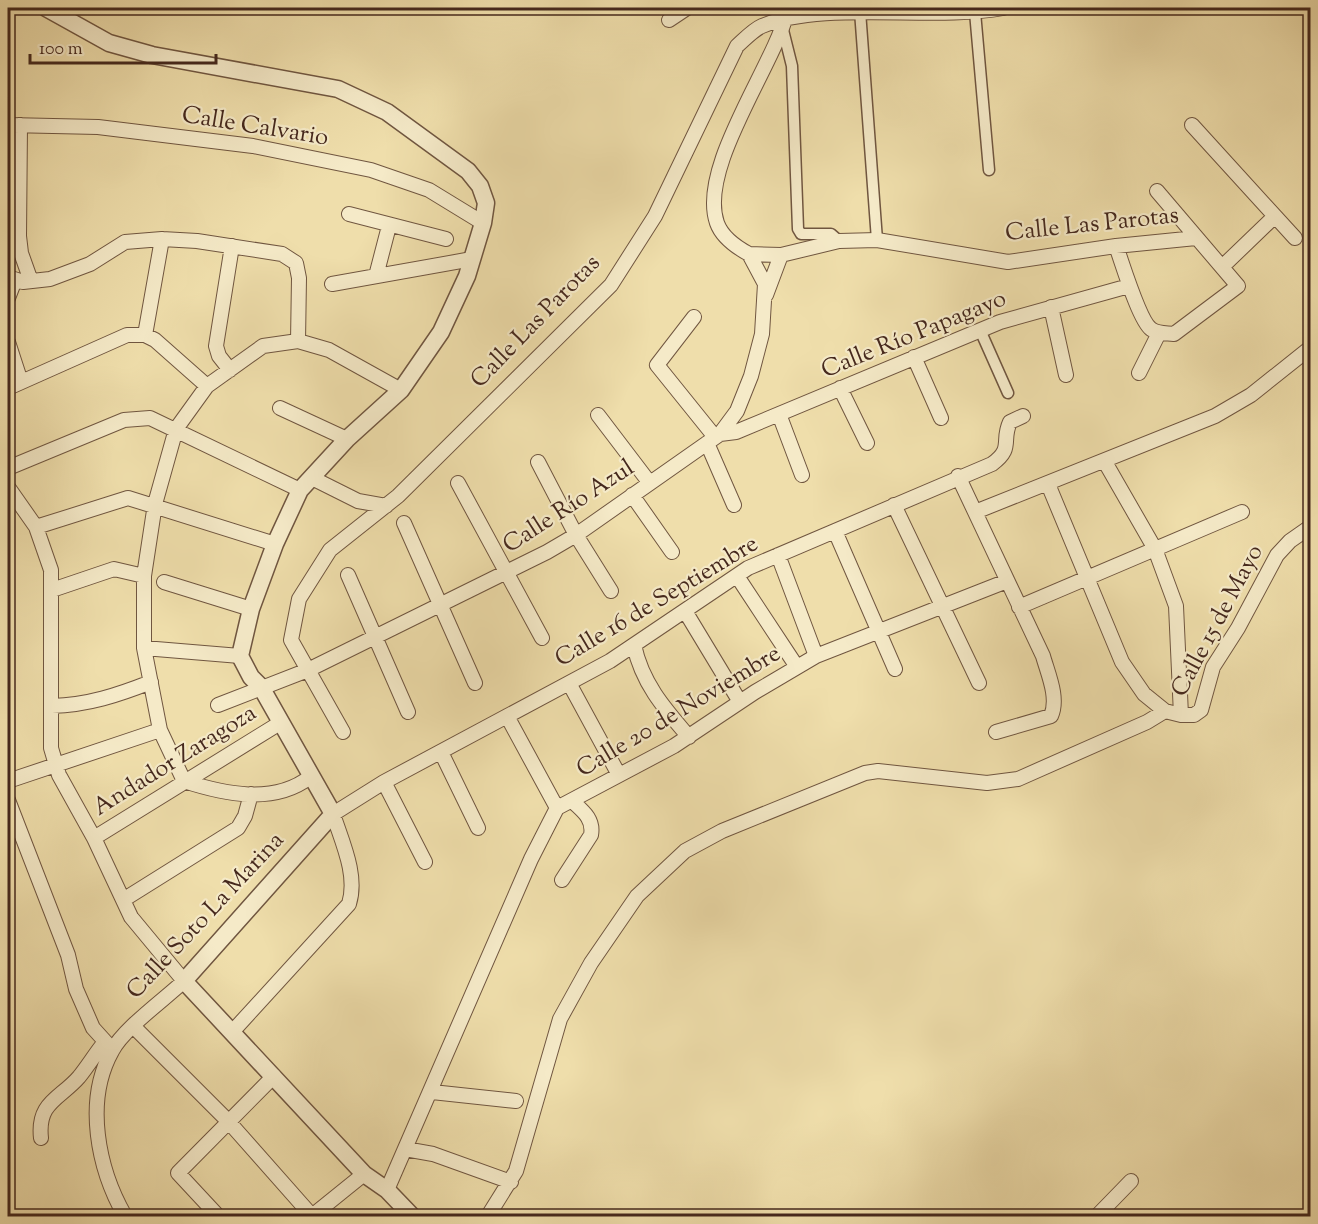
<svg xmlns="http://www.w3.org/2000/svg" width="1318" height="1224" font-family="'Sorts Mill Goudy',serif">
  <style>
    .lines { fill: none; stroke-linecap: round; stroke-linejoin: round }
    .pedestrian-casing { stroke: #705640; stroke-width: 13 }
    .minor-casing { stroke: #705640; stroke-width: 16 }
    .tertiary-casing { stroke: #705640; stroke-width: 19 }
    .pedestrian { stroke: #f5eac8; stroke-width: 10 }
    .minor { stroke: #f5eac8; stroke-width: 14 }
    .tertiary { stroke: #f5eac8; stroke-width: 16 }
    .labels { text-anchor: middle; dominant-baseline: central; stroke-width: 4.5; stroke-linejoin: round; paint-order: stroke }
    .street-label { font-size: 24px; fill: #45281d; stroke: #f5eac8 }
  </style>
  <rect width="100%" height="100%" fill="#efdeab"/>
  <filter id="stains"><feTurbulence type="fractalNoise" baseFrequency=".00333" numOctaves="4"/><feColorMatrix values="0 0 0 0 .2 0 0 0 0 .09 0 0 0 0 .02 0 0 0 .5 -.17"/></filter>
  <radialGradient id="worn" r=".72"><stop offset=".6" stop-color="#630" stop-opacity="0"/><stop offset="1" stop-color="#630" stop-opacity=".3"/></radialGradient>
  <g class="lines">
    <g class="pedestrian-casing">
      <path id="pedestrian" d="M860 11 877 240
        M975 12 989 170
        M782 26 792 66 798 229 801 234H831L839 241
        M980 330 1008 393"/>
    </g>
    <g class="minor-casing">
      <path id="minor" d="M669 20 687 8
        M8 125 98 127 253 146 371 170 429 190 483 223
        M20 125 19 236 21 253 31 281
        M1192 125 1295 238
        M349 214 446 239
        M1116 246C1122 262 1139 320 1151 329 1157 334 1166 333 1174 334L1238 286 1157 191
        M749 254 781 255 839 241 877 240 1008 262 1116 246 1196 238
        M749 254C736 247 722 237 717 223 698 168 772 69 787 13
        M1222 267 1275 216
        M376 276 389 226
        M8 277 23 282 50 279 90 264 125 242 162 239 197 241 282 254 296 263 299 278 298 341
        M332 284 472 259
        M766 295 781 255
        M8 298 15 280
        M1051 307 1066 375
        M694 317 657 365 715 437
        M145 335 162 239
        M8 342 21 382
        M914 357 941 418
        M230 370 219 356 216 346 232 246
        M1139 373 1159 333
        M8 388 127 335H145L155 340 207 386
        M840 388 867 443
        M280 408 347 439
        M779 414 802 475
        M598 415 649 482
        M720 434 736 432 1000 322 1129 286
        M707 443 734 505
        M538 462 576 535 611 591
        M1105 462 1155 549 1176 606 1181 715
        M8 468 124 420 150 418 300 490
        M958 476 1043 656C1048 674 1059 698 1051 716L996 732
        M312 478 358 501 386 506
        M458 483 542 638
        M1048 484 1122 662 1144 694 1165 711 1181 715H1194L1201 710 1213 667 1238 628 1277 555 1290 541 1310 527
        M8 487 36 527 51 570V748L59 775 94 838 131 917 184 981C165 999 123 1029 112 1051 84 1101 98 1169 125 1216
        M632 495 672 552
        M894 505 979 683
        M975 512 1215 416 1251 395 1310 348
        M404 523 475 683
        M36 527 128 498 275 544
        M835 531 895 669
        M778 555 816 656
        M348 575 408 712
        M737 576 797 667
        M164 582 251 609
        M52 590 114 569 144 576
        M1019 607 1242 512
        M685 611 740 702
        M634 645C642 683 664 708 689 737
        M144 648 240 656
        M569 683 619 775
        M218 705 308 670 547 552 576 535 720 434 737 411 751 376 762 334 765 284 749 254
        M52 706C88 705 118 695 151 682
        M507 716 557 808
        M343 732 291 640 299 599 330 550 398 496 611 285 655 216 737 46C745 39 753 30 762 26 824 0 932 21 1003 8
        M441 752 478 828
        M310 777C274 805 224 794 184 781L160 730 144 648V576L155 504 176 429 207 386 263 346 298 341 329 350 401 390
        M8 781 160 730
        M384 782 425 862
        M8 800 68 955 76 989 93 1028 112 1049
        M94 838 280 723
        M562 880 591 835C594 819 583 811 572 801
        M123 900 238 828 245 816 251 794
        M134 1027 228 1121 312 1216
        M233 1031 349 904C358 875 342 842 333 814L384 782 610 661 748 568 992 464C1014 448 1001 441 1010 422L1023 416
        M432 1092 516 1101
        M41 1138C37 1102 60 1099 79 1077 88 1066 95 1054 104 1043
        M405 1149 433 1154 511 1182
        M387 1190 531 859 557 808 674 746 755 692 816 656 1007 581
        M218 1216 178 1173 274 1076
        M312 1216 364 1174
        M488 1216 516 1171 560 1019 591 963 637 896 685 851 722 831 865 773 878 771 987 783 1018 779 1147 722 1165 711
        M1097 1216 1131 1181"/>
    </g>
    <g class="tertiary-casing">
      <path id="tertiary" d="M46 8 109 43 152 55 338 89 387 112 468 171 480 186 486 203 483 223 467 276 441 332 401 390 347 439 300 490 275 544 251 609 240 656 251 677 261 687 333 814 184 981 364 1174 387 1190 412 1216"/>
    </g>
    <use href="#pedestrian" class="pedestrian"/>
    <use href="#minor" class="minor"/>
    <use href="#tertiary" class="tertiary"/>
  </g>
  <g class="labels">
    <g class="street-label">
      <text transform="translate(255 127) rotate(9)">Calle Calvario</text>
      <text transform="translate(1092 225) rotate(-6)">Calle Las Parotas</text>
      <text transform="translate(536 322) rotate(-46)">Calle Las Parotas</text>
      <text transform="translate(914 335) rotate(-22)">Calle Río Papagayo</text>
      <text transform="translate(569 507) rotate(-33)">Calle Río Azul</text>
      <text transform="translate(657 602) rotate(-31)">Calle 16 de Septiembre</text>
      <text transform="translate(1218 621) rotate(-62)">Calle 15 de Mayo</text>
      <text transform="translate(679 712) rotate(-31)">Calle 20 de Noviembre</text>
      <text transform="translate(175 761) rotate(-32)">Andador Zaragoza</text>
      <text transform="translate(206 916) rotate(-47)">Calle Soto La Marina</text>
    </g>
  </g>
  <rect width="1318" height="1224" fill="none" stroke="#efdeab" stroke-width="30"/>
  <rect x="9" y="9" width="1300" height="1206" fill="none" stroke="#45281d" stroke-width="3"/>
  <rect x="15" y="15" width="1288" height="1194" fill="none" stroke="#45281d" stroke-width="1.5"/>
  <path d="M30 54v9h186v-9" fill="none" stroke="#45281d" stroke-width="3"/>
  <text x="39" y="54" font-size="18" fill="#45281d" stroke="#f5eac8" stroke-width="4.5" paint-order="stroke">100 m</text>
  <rect width="100%" height="100%" filter="url(#stains)"/>
  <rect width="100%" height="100%" fill="url(#worn)"/>
</svg>
